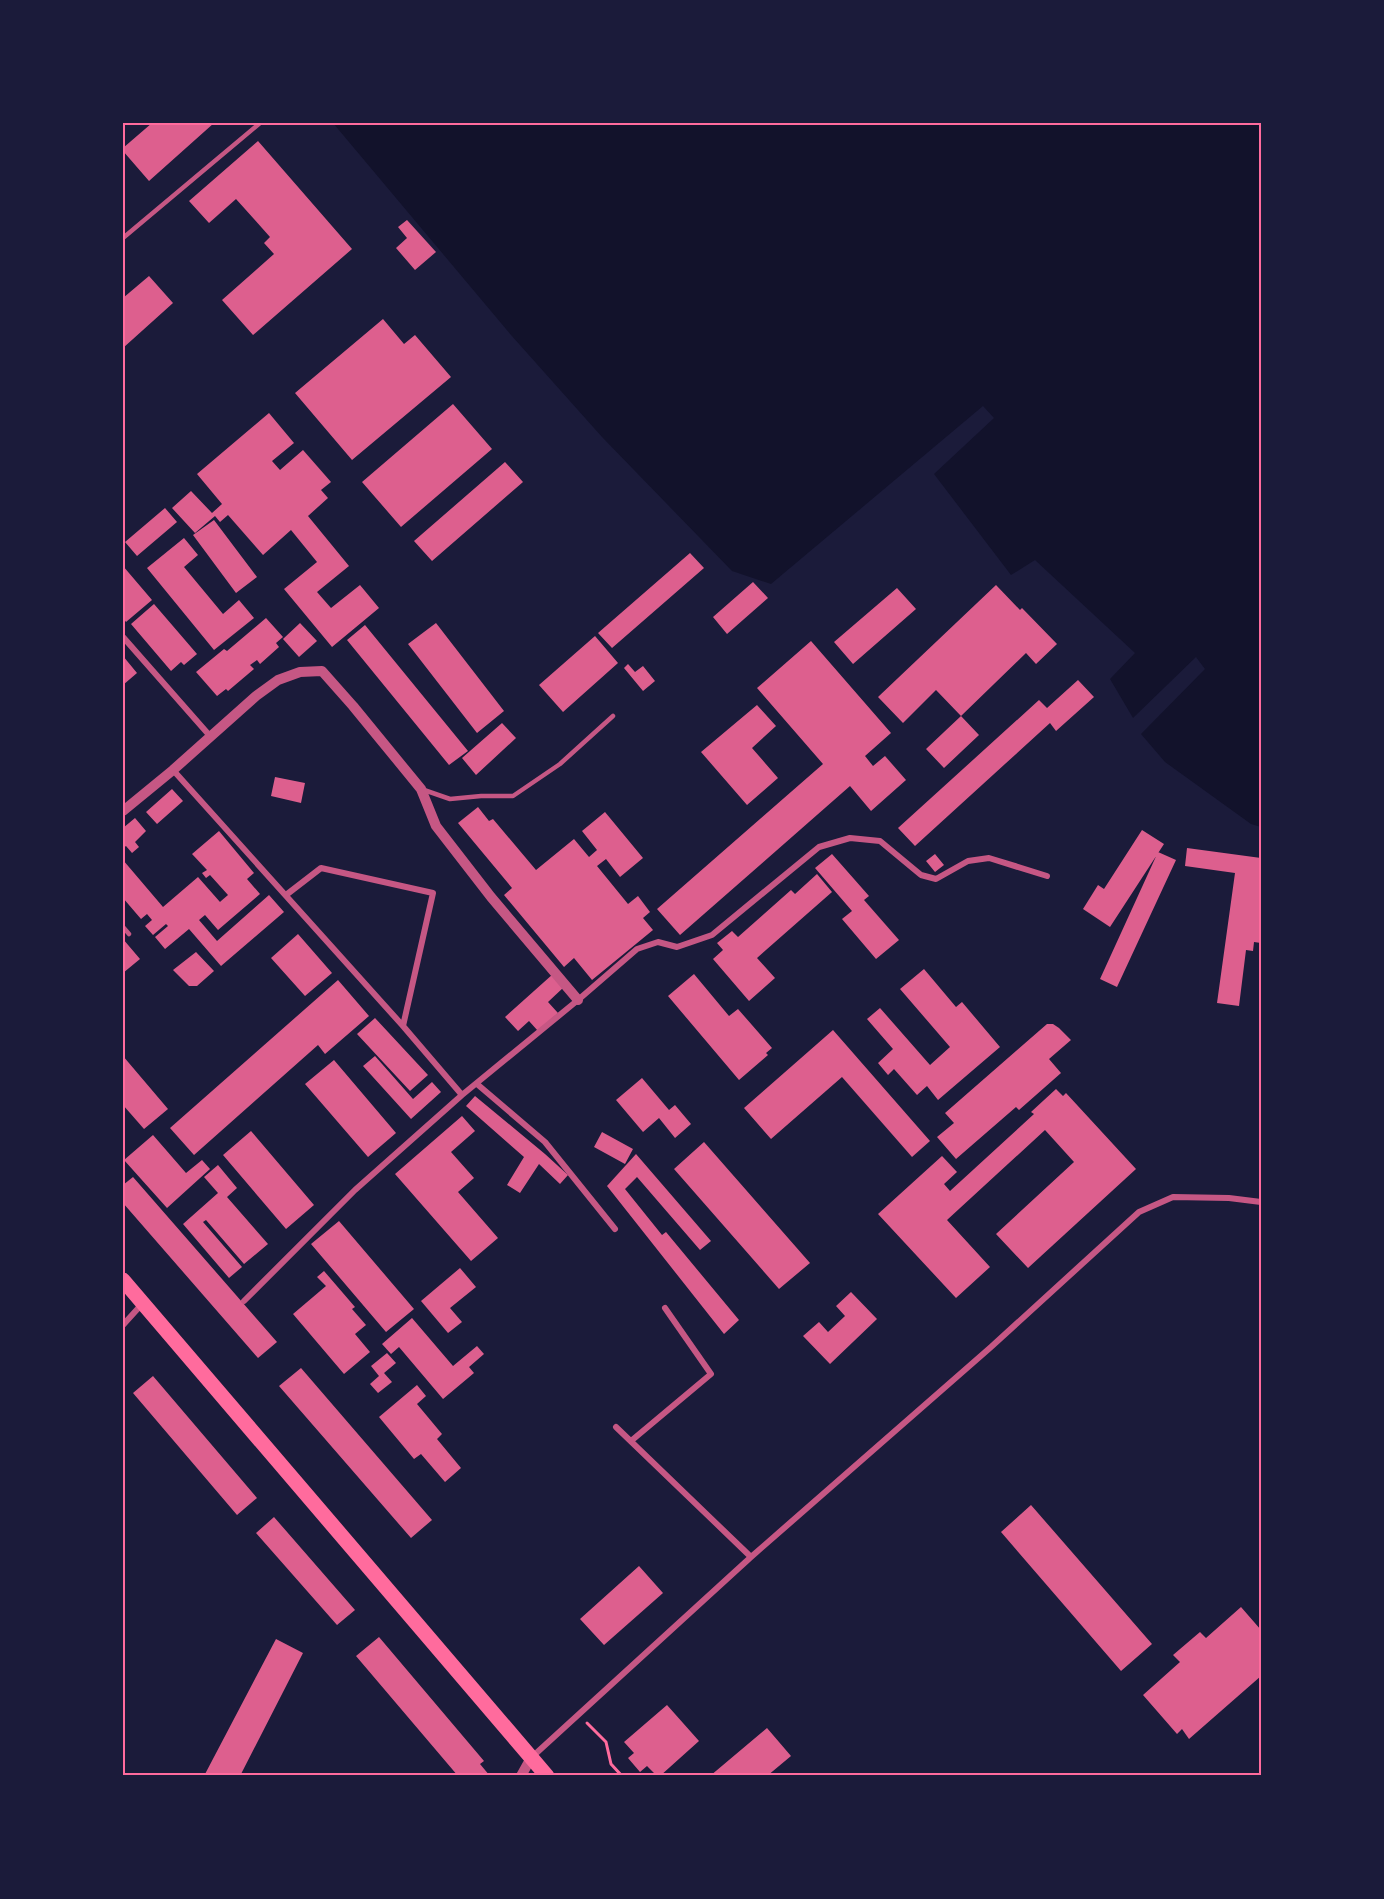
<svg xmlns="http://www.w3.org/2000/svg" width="1384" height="1899" font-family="Roboto,sans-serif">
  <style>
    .water { fill: #12122b }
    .building { fill: #dd5f8e }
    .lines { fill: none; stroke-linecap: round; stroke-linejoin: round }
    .path { stroke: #ff6b9d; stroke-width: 3 }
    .service { stroke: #c65784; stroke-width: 4.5 }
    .minor { stroke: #c65784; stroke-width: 6 }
    .tertiary { stroke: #c65784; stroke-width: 10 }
    .trunk { stroke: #ff6b9d; stroke-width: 15 }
    .neatline { fill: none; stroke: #ff6b9d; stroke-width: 2 }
  </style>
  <rect width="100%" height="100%" fill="#1b1b3a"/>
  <path class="water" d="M333 123H1261V827L1251 824 1165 762 1141 734 1205 669 1196 657 1133 718 1110 679 1135 653 1035 560 1011 575 934 474 994 418 983 406 771 584 732 571 602 437 511 335Z"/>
  <path class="building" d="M152 123H214L149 181 123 151V148Z
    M258 141 352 249 253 335 222 300 274 254 264 243 270 237 236 199 209 223 189 201Z
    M407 220 436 252 415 270 396 248 407 238 398 227Z
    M149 276 173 303 123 348V298Z
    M383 319 404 344 415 335 451 377 352 460 295 393Z
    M453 404 492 449 401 527 362 482Z
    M269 413 294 443 272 461 280 470 303 450 331 482 321 490 328 498 308 516 349 566 317 592 331 608 360 585 379 608 332 647 284 589 317 562 291 530 263 555 228 515 220 522 215 516 195 533 172 508 191 491 212 513 222 504 197 474Z
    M505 462 523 482 432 561 414 541Z
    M165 508 177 522 137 556 125 542Z
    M214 520 257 577 236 593 193 535Z
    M184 538 198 555 184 567 223 614 239 600 254 618 214 650 147 568Z
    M690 553 704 568 612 648 598 633Z
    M123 566 152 600 126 622 123 618Z
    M753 582 768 598 727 634 713 617Z
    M996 585 1020 610 1022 608 1057 644 1036 664 1026 653 961 716 936 690 903 723 878 697Z
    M897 588 916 609 853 664 834 642Z
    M154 604 197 654 184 665 181 662 171 671 131 624Z
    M266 618 283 637 276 643 279 647 260 664 257 660 250 665 254 669 228 691 226 689 217 696 196 672 224 649 227 651Z
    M300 623 317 641 299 657 283 639Z
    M436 623 504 711 477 733 408 644Z
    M365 625 468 751 449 765 347 640Z
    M595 636 618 663 563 712 539 685Z
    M811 641 891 733 865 756 873 766 885 756 906 780 871 811 850 786 680 935 657 909 823 764 757 688Z
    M123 656 137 673 123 685Z
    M628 664 635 672 643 666 655 681 643 691 624 668Z
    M1078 680 1094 697 1056 731 1050 723 915 846 898 828 1039 700 1047 708Z
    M757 705 776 726 752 748 778 778 747 805 701 752Z
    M961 716 979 735 944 768 926 749Z
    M502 723 516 738 476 775 462 758Z
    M275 777 305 783 301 803 271 796Z
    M172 789 183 801 157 824 146 812Z
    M478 807 489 821 493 819 536 870 574 839 589 857 597 850 582 831 605 812 643 858 620 877 606 859 597 866 628 904 638 896 650 912 643 918 653 930 592 980 574 958 564 967 504 895 512 888 458 823Z
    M135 818 146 831 135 842 139 847 132 853 126 846 123 848V828Z
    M1142 830 1164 844 1110 927 1083 909 1098 885 1104 889Z
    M219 831 254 873 247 879 260 894 218 930 205 915 199 920 217 941 269 895 284 912 221 966 189 929 165 949 155 937 168 926 166 924 153 935 145 926 152 920 147 914 141 919 123 898V860L163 907 198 877 220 902 221 901 228 895 210 875 206 878 202 873 207 870 192 854Z
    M1187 848 1261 858V943L1254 942 1253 951 1246 950 1239 1006 1217 1003 1235 873 1185 866Z
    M1158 852 1176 860 1117 987 1100 979Z
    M832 854 869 896 864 900 899 940 876 959 842 919 852 911 815 868Z
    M935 854 944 865 935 872 926 861Z
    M817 874 832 892 757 958 775 978 749 1001 713 959 723 950 717 943 732 931 738 937 791 890 795 894Z
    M298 934 332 973 305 996 271 958Z
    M123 939 140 959 123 973Z
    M196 952 214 971 197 986H189L173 970Z
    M924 969 956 1007 962 1002 1000 1047 938 1100 927 1086 917 1095 894 1069 888 1075 878 1063 893 1049 867 1019 880 1008 930 1065 950 1047 900 989Z
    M553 974 564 987 548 1002 558 1013 538 1031 529 1021 518 1031 505 1017Z
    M694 974 729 1016 738 1009 772 1048 766 1053 768 1055 739 1080 668 996Z
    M338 980 369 1016 325 1054 318 1045 194 1155 170 1128Z
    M375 1018 428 1075 410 1091 357 1034Z
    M1047 1024H1053L1059 1028 1071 1040 1049 1059 1061 1073 1019 1110 1016 1107 956 1159 937 1137 954 1123 945 1113Z
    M833 1030 930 1141 912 1157 842 1077 771 1139 744 1108Z
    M123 1056 168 1109 144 1129 123 1105Z
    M375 1056 413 1099 432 1082 441 1092 411 1119 363 1066Z
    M334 1060 396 1133 368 1157 305 1084Z
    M642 1078 669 1110 675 1105 691 1124 675 1138 659 1118 643 1132 616 1100Z
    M1056 1089 1063 1096 1066 1093 1136 1169 1028 1268 996 1234 1074 1162 1045 1130 947 1220 990 1267 956 1298 878 1214 942 1156 957 1172 944 1184 950 1191 1034 1114 1031 1112Z
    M475 1096 545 1154 568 1175 560 1184 539 1164 520 1193 507 1185 524 1157 466 1106Z
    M462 1116 475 1131 451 1152 474 1178 458 1192 498 1238 471 1261 395 1174Z
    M251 1131 314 1205 286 1229 223 1155Z
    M602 1132 633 1149 625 1164 594 1147Z
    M153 1135 186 1173 202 1160 210 1169 167 1208 124 1160Z
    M704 1142 810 1263 779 1289 674 1169Z
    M636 1154 711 1241 700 1250 637 1177 625 1189 662 1235 666 1232 739 1320 724 1334 607 1186Z
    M218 1165 237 1188 227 1197 268 1244 244 1264 206 1220 203 1222 242 1267 229 1278 183 1224 218 1193 204 1177Z
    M133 1177 277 1342 258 1358 123 1203V1185Z
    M339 1221 414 1309 386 1332 311 1244Z
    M460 1268 476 1287 450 1308 462 1322 448 1333 421 1301Z
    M324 1271 355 1307 352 1309 366 1325 355 1334 370 1352 344 1374 293 1314 326 1286 317 1277Z
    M851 1292 877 1319 830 1364 803 1336 819 1322 828 1332 845 1316 836 1306Z
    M412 1318 453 1366 477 1346 484 1354 469 1367 474 1373 443 1399 399 1347 391 1354 382 1344Z
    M387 1353 396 1363 384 1373 392 1382 378 1393 370 1384 379 1376 371 1366Z
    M301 1368 432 1520 411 1538 279 1386Z
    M153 1376 257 1498 237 1515 133 1393Z
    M417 1385 426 1396 417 1404 442 1434 437 1439 461 1468 445 1482 421 1454 414 1459 379 1417Z
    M1031 1505 1152 1644 1121 1671 1001 1532Z
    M274 1517 355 1610 337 1625 256 1533Z
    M639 1566 663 1593 604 1645 580 1619Z
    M1241 1607 1261 1630V1676L1189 1739 1182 1729 1177 1734 1143 1695 1180 1662 1173 1655 1200 1632 1206 1638Z
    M379 1637 484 1761 480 1764 490 1776H458L356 1656Z
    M276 1639 303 1653 240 1776H204Z
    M667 1705 699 1741 660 1776H657L647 1766 640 1772 628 1758 634 1753 624 1742Z
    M767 1728 791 1756 767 1776H710Z"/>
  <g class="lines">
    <path class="path" d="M587 1723 606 1742 611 1764 622 1776"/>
    <path class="service" d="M123 238 260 123
      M424 790 450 799 481 796H513L560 764 613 716
      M123 927 129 934"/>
    <path class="minor" d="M123 637 210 736
      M173 770 403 1026 462 1095
      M286 895 321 868 433 893 403 1026
      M477 1084 545 1142 615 1229
      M244 1301 355 1190 462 1095 578 1000 637 949 658 942 677 947 712 935 819 847 850 838 880 841 921 875 936 879 968 861 989 858 1047 876
      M123 1325 142 1304
      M616 1427 751 1557
      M631 1441 711 1374 665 1308
      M532 1757 751 1557 991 1347 1139 1212 1173 1197 1229 1198 1261 1202"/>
    <path class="tertiary" d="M123 811 173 770 256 696 278 680 300 672 322 671 353 706 421 789 436 826 491 897 578 1000
      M521 1776 531 1758"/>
    <path class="trunk" d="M123 1280 547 1776"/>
  </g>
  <rect width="1384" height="1899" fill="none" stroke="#1b1b3a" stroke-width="249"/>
  <rect x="124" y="124" width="1136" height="1650" class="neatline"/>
</svg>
